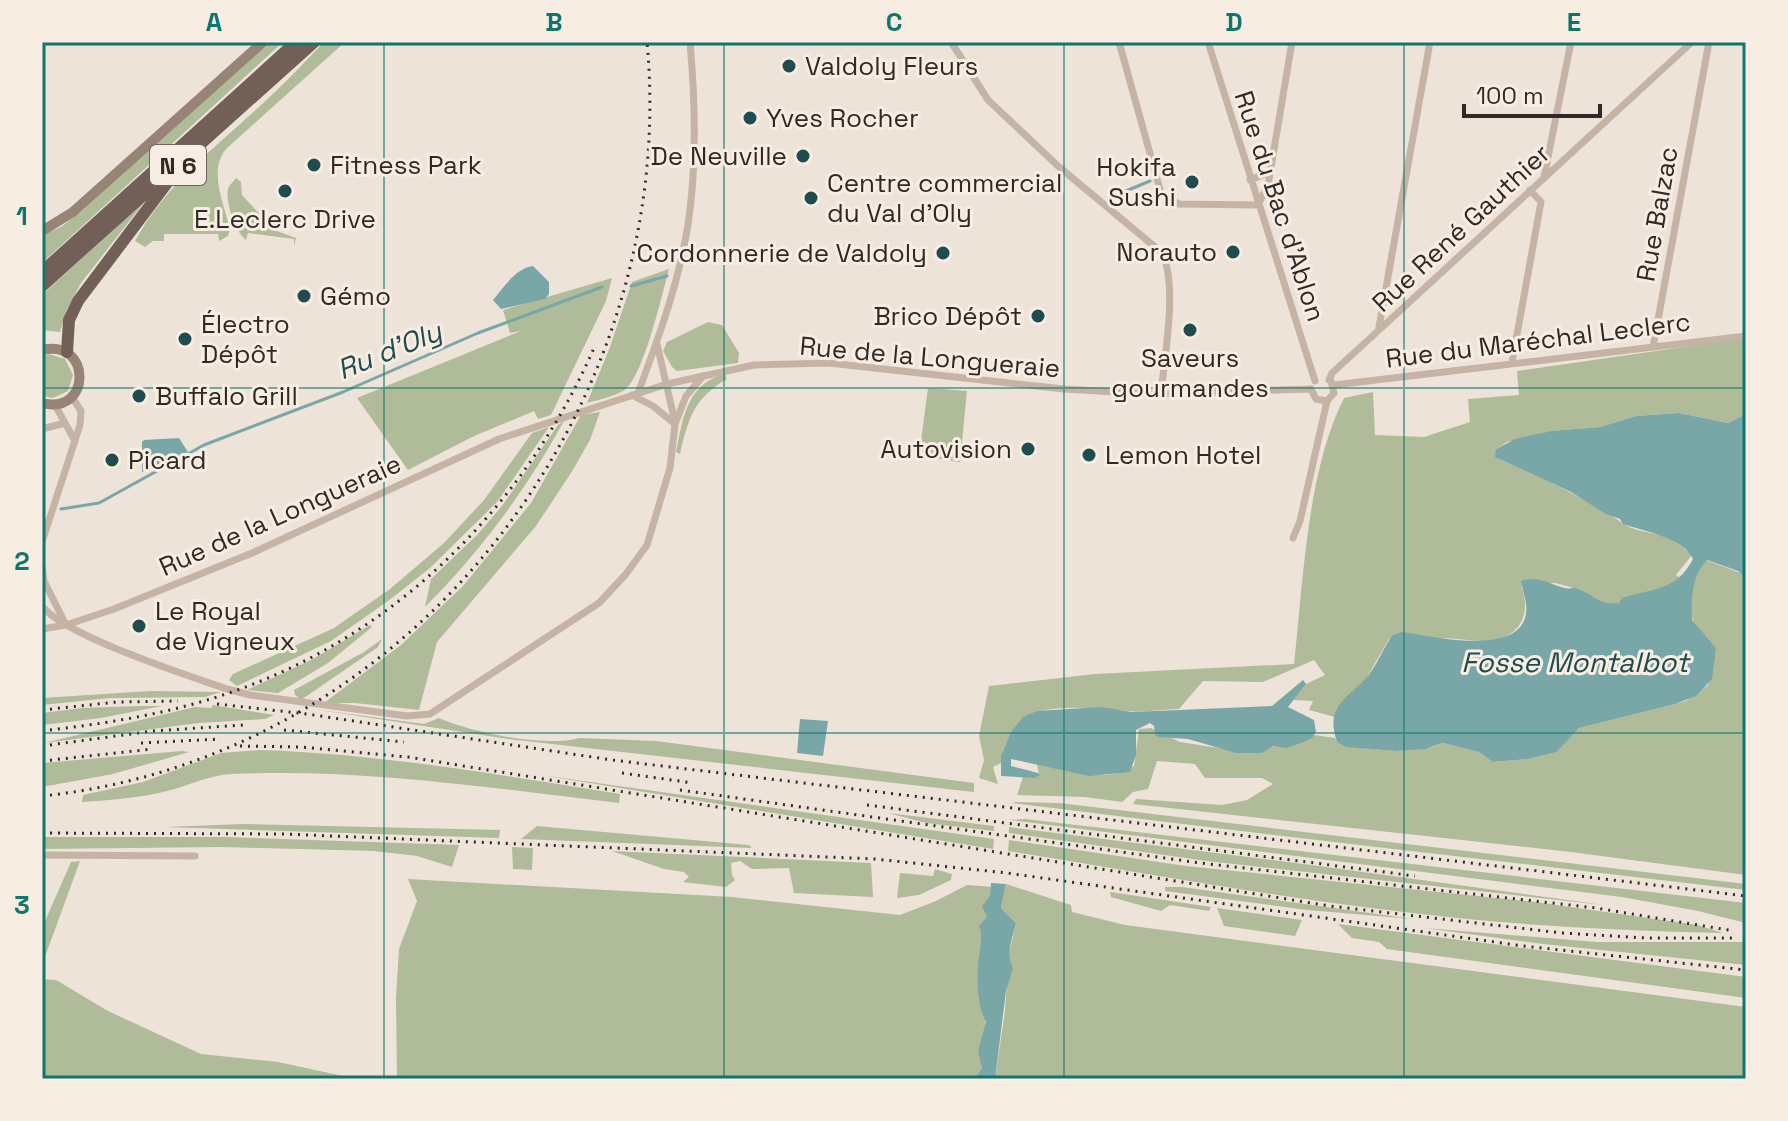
<svg xmlns="http://www.w3.org/2000/svg" width="1788" height="1121" font-family="'Space Grotesk',sans-serif">
  <style>
    .green { fill: #b0bb99 }
    .water { fill: #79a7a8 }
    .lines { fill: none; stroke-linecap: round; stroke-linejoin: round }
    .stream { stroke: #79a7a8; stroke-width: 3 }
    .street { stroke: #c5b3a5; stroke-width: 7 }
    .secondary { stroke: #988377; stroke-width: 10 }
    .primary { stroke: #726058; stroke-width: 12 }
    .rail { stroke: #312926; stroke-width: 3; stroke-dasharray: 2 6; stroke-linecap: butt }
    .grid { fill: none; stroke: #0f766e; stroke-width: 2; stroke-opacity: 0.55 }
    .poi-dot { fill: #1f4c4f; stroke: #f7ede3; stroke-width: 3 }
    .labels { text-anchor: middle; dominant-baseline: central; stroke-width: 6; stroke-linejoin: round; paint-order: stroke }
    .shield { fill: #f7ede3; stroke: #6c645f; stroke-width: 2 }
    .shield-label { font-size: 24px; font-weight: bold; fill: #312926 }
    .poi-label { font-size: 26px; fill: #312926; stroke: #f7ede3; text-anchor: start }
    .street-label { font-size: 26px; fill: #312926; stroke: #f7ede3 }
    .water-label { font-size: 28px; font-style: italic; fill: #1f4c4f; stroke: #f7ede3 }
    .neatline { fill: none; stroke: #0f766e; stroke-width: 3 }
    .grid-label { font-size: 26px; text-anchor: middle; font-weight: bold; fill: #0f766e }
  </style>
  <rect width="100%" height="100%" fill="#eee3d8"/>
  <path class="green" d="M268 42H283L42 263V235L61 227 81 212Z
    M324 42H345L226 149C208 171 224 204 230 229L228 236 219 241 218 234H164V241H153L145 247 135 241C165 186 213 149 259 107 282 86 303 64 324 42Z
    M236 178 241 182 242 195 274 230 296 238 294 246V239L248 233 246 240C236 233 225 202 228 189 230 184 233 182 236 178Z
    M145 201 81 283 66 311 60 332 42 330V295Z
    M669 269C662 294 643 380 623 391 612 397 598 400 587 403L610 347 632 282Z
    M612 278 606 301 551 415 538 419 534 411 472 437 408 470 357 398 521 331 510 333 503 310Z
    M708 322 722 325 739 353 738 363 677 371 672 367 663 351 667 342Z
    M1746 338V414L1728 423 1679 413 1636 416 1600 427 1552 431 1507 442 1496 449 1501 460C1543 478 1587 499 1624 524 1634 531 1649 532 1660 535 1670 537 1684 548 1692 555L1676 575 1683 580 1612 606 1596 602 1574 588 1555 583 1521 586C1533 615 1518 641 1484 641 1470 641 1455 638 1440 638 1423 638 1406 639 1389 639L1367 677 1335 717 1309 710 1313 701 1293 700 1306 684 1325 675 1314 660 1263 682 1203 681 1179 709C1162 709 1145 713 1128 711 1100 709 1068 705 1040 711 1021 715 1001 745 1001 763L993 767 998 784 979 778 984 760 979 736 989 686 1095 674 1294 664C1303 583 1307 471 1344 398L1373 392 1375 435 1424 437 1470 422 1468 399 1519 395 1517 371Z
    M49 354 65 359 73 375 68 391 53 398 42 396V356Z
    M725 374 727 379C694 398 688 419 680 454L676 452C683 419 686 384 725 374Z
    M928 388 967 391 960 462 919 456Z
    M600 412 590 440 571 473 536 526 437 642 419 710 355 703H324L401 645 463 586 531 503 581 415Z
    M564 421C526 490 481 551 425 607L431 579 478 534 502 506 558 425Z
    M549 427 497 502 430 568 388 601 331 641 237 686 229 680 233 674 334 628 390 589 444 543 484 500 532 433Z
    M1706 560 1746 575V875L1571 852 1133 804 1136 799 1222 805 1247 800 1273 784 1262 778H1205L1195 764 1157 761 1148 789 1133 792 1122 802 1085 797 1017 795 1023 777H1039L1037 763C1067 771 1106 784 1134 766L1139 729 1151 728 1180 742 1231 750 1290 745 1315 735 1335 738 1337 742 1362 748 1397 751 1433 747 1443 743 1479 752 1494 762 1528 759 1557 752 1579 728 1686 701 1708 685 1716 648C1709 641 1698 633 1694 623 1686 605 1694 573 1706 560Z
    M370 625 372 627 328 663 278 693 247 690 313 659Z
    M382 639 378 647 301 700 295 695 294 690 364 652Z
    M150 691 221 692 205 697 110 698 42 705V698Z
    M212 705 274 715 265 719 199 723 44 743 195 707 212 708Z
    M137 706H162L101 718 42 725V713L82 708Z
    M313 709 424 724 439 718C470 732 546 748 579 738L656 741 974 783V792L508 739Z
    M260 750C382 754 500 775 620 794L619 803C491 788 361 768 231 774 210 775 187 786 167 791 139 798 110 800 82 802L83 795 143 782 221 753Z
    M182 751 189 752 113 774 42 787V763Z
    M541 775 994 839 993 849Z
    M1016 802 1059 803 1746 884V890C1501 861 1257 834 1012 803Z
    M888 813 994 826V831L926 823Z
    M1025 819 1746 903V923L1698 911 1622 897 1010 820Z
    M243 824 500 830 499 838 165 827Z
    M537 826 749 845 752 848 521 839Z
    M1009 827 1319 866 1604 905 1207 861 1009 833Z
    M42 837H226L459 845 452 867 417 856 374 851 221 847 42 849Z
    M1009 840 1186 866 1535 902 1697 925 1723 933C1634 931 1545 927 1457 918 1306 903 1157 875 1008 851Z
    M512 847 533 848 532 870 513 869Z
    M612 851 871 863 873 897 794 893 789 868 752 869 740 861 731 863 732 875 735 880 726 887 683 882 689 877 684 872 664 869Z
    M80 861 42 965V928L71 862Z
    M935 869 952 874 951 880 919 895 897 898 900 873 933 876Z
    M408 879 732 897 900 915 936 901 967 885 995 887 985 1012 986 1055 979 1079H397L396 998 399 949 417 901Z
    M1006 884 1071 905 1072 912 1125 925 1746 1007V1079H995L1005 1011 1009 954 1016 923 1001 908Z
    M1165 887H1182L1413 919 1307 910 1165 891Z
    M1110 892 1211 907 1209 911 1170 905 1161 911 1111 897Z
    M1217 908 1302 920 1295 936 1224 926Z
    M1338 924 1746 977V998L1387 949 1379 942 1352 938Z
    M1424 928 1597 942H1745L1746 965 1543 944Z
    M42 979 56 980 108 1011 201 1054 278 1062 357 1079H42Z"/>
  <path class="water" d="M533 266 549 282V294L545 299 501 309 493 300C503 288 516 268 533 266Z
    M1679 413 1728 423 1746 414V578L1738 571 1707 560C1692 575 1691 599 1692 620L1716 648 1712 679 1696 696 1675 704 1579 728 1557 752 1528 759 1493 762 1479 752 1443 743 1425 749 1396 751 1346 747 1337 742C1323 702 1353 697 1370 673 1379 661 1384 646 1393 635L1402 632C1431 636 1513 656 1525 618 1529 604 1523 594 1521 581 1538 575 1548 584 1565 588 1574 590 1569 586 1578 589 1597 596 1597 605 1619 603L1622 598C1654 588 1676 591 1693 559 1684 538 1643 531 1623 524L1620 519 1606 514 1571 492 1495 457 1496 449 1515 439 1551 431 1600 427 1636 416Z
    M179 438 188 452 142 472V442L144 440Z
    M1303 680 1306 684 1288 707 1314 720 1316 732 1312 738 1304 742 1286 748 1273 746 1262 753H1236L1188 739 1159 737 1155 735 1154 726 1150 723 1136 730V755L1130 772 1089 776 1011 759V766L1038 773 1040 776 1034 778 1001 776V756L1011 732 1023 717 1037 711 1101 707 1132 712 1272 706Z
    M800 719 828 721 823 756 797 753Z
    M991 883 1006 884 1001 908 1016 923C1013 936 1005 955 1013 968L1006 991 995 1079H981L977 1076 982 1068 978 1051 986 1022C977 1004 977 984 978 964 979 952 984 937 979 926L987 917 982 906 990 896Z"/>
  <g class="lines">
    <path class="stream" d="M1114 196 1150 181
      M631 286 667 276
      M61 509 99 503 204 445 343 392 478 333 602 287"/>
    <path class="street" d="M951 42 988 100 1058 166 1161 252C1179 281 1164 359 1161 394
      M1119 42 1161 193 1179 204 1258 205 1268 185 1292 42
      M1208 42 1315 381
      M1544 177 1571 42
      M1250 180 1270 172
      M1379 327 1430 42
      M657 344 675 422
      M1653 347 1709 42
      M1512 362 1541 202 1530 190
      M1329 380 1332 373 1379 330 1692 42
      M1334 385 1746 336
      M1311 389 1316 399 1327 401 1334 393 1331 381
      M638 393C655 347 673 299 683 251 698 184 696 110 690 42
      M632 395 653 406 675 424
      M55 405 75 441
      M42 429 65 423
      M1293 538 1300 521 1327 401
      M42 542 80 425 81 411 72 397
      M42 566 44 581 65 623
      M42 606C65 636 187 675 227 689L250 695 407 716 430 714 599 603 626 574 647 545 670 468 675 424 686 396 703 376
      M42 629 66 625 114 609 252 553 499 439 667 384 754 365 829 363 1064 389 1116 392 1161 394 1311 389
      M42 855 195 856"/>
    <path class="secondary" d="M42 231 73 212 263 42
      M42 350C92 338 92 416 42 403"/>
    <path class="primary" d="M42 272 296 42
      M42 286 314 42
      M67 352 69 320 78 301 167 183"/>
    <path class="rail" d="M217 704 307 714 612 760 1746 896
      M42 710 117 702 178 701
      M284 730 404 742
      M42 731C102 724 162 715 220 696 390 641 523 510 594 348
      M141 743 221 739
      M42 746 153 731 243 725
      M240 746 301 747 408 757 1330 906 1562 933 1646 938H1736
      M42 761 153 749
      M622 773 693 783
      M680 790 1200 863 1596 908 1734 931
      M42 796C411 758 681 406 647 42
      M867 805 1415 876
      M42 833 285 834 875 859 1007 873 1523 946 1746 970"/>
  </g>
  <path class="grid" d="M384 42V1079M724 42V1079M1064 42V1079M1404 42V1079M42 388H1746M42 733H1746"/>
  <g class="poi-dot">
    <circle cx="789" cy="66" r="8"/>
    <circle cx="750" cy="118" r="8"/>
    <circle cx="803" cy="156" r="8"/>
    <circle cx="314" cy="165" r="8"/>
    <circle cx="1192" cy="182" r="8"/>
    <circle cx="285" cy="191" r="8"/>
    <circle cx="811" cy="198" r="8"/>
    <circle cx="1233" cy="252" r="8"/>
    <circle cx="943" cy="253" r="8"/>
    <circle cx="304" cy="296" r="8"/>
    <circle cx="1038" cy="316" r="8"/>
    <circle cx="1190" cy="330" r="8"/>
    <circle cx="185" cy="339" r="8"/>
    <circle cx="139" cy="396" r="8"/>
    <circle cx="1028" cy="449" r="8"/>
    <circle cx="1089" cy="455" r="8"/>
    <circle cx="112" cy="460" r="8"/>
    <circle cx="139" cy="626" r="8"/>
  </g>
  <g class="labels">
    <rect class="shield" x="150" y="145" width="56" height="40" rx="6"/>
    <g class="shield-label">
      <text x="178" y="165">N 6</text>
    </g>
    <g class="poi-label">
      <text x="805" y="66">Valdoly Fleurs</text>
      <text x="766" y="118">Yves Rocher</text>
      <text x="787" y="156" text-anchor="end">De Neuville</text>
      <text x="330" y="165">Fitness Park</text>
      <text x="1176" y="167" text-anchor="end">Hokifa<tspan x="1176" dy="30">Sushi</tspan></text>
      <text x="827" y="183">Centre commercial<tspan x="827" dy="30">du Val d'Oly</tspan></text>
      <text x="285" y="219" text-anchor="middle">E.Leclerc Drive</text>
      <text x="1217" y="252" text-anchor="end">Norauto</text>
      <text x="927" y="253" text-anchor="end">Cordonnerie de Valdoly</text>
      <text x="320" y="296">Gémo</text>
      <text x="1022" y="316" text-anchor="end">Brico Dépôt</text>
      <text x="201" y="324">Électro<tspan x="201" dy="30">Dépôt</tspan></text>
      <text x="1190" y="358" text-anchor="middle">Saveurs<tspan x="1190" dy="30">gourmandes</tspan></text>
      <text x="155" y="396">Buffalo Grill</text>
      <text x="1012" y="449" text-anchor="end">Autovision</text>
      <text x="1105" y="455">Lemon Hotel</text>
      <text x="128" y="460">Picard</text>
      <text x="155" y="611">Le Royal<tspan x="155" dy="30">de Vigneux</tspan></text>
    </g>
    <g class="street-label">
      <text transform="translate(1280 206) rotate(72)">Rue du Bac d'Ablon</text>
      <text transform="translate(1657 214) rotate(-80)">Rue Balzac</text>
      <text transform="translate(1461 228) rotate(-43)">Rue René Gauthier</text>
      <text transform="translate(1538 340) rotate(-7)">Rue du Maréchal Leclerc</text>
      <text transform="translate(930 357) rotate(5)">Rue de la Longueraie</text>
      <text transform="translate(280 515) rotate(-24)">Rue de la Longueraie</text>
    </g>
    <g class="water-label">
      <text transform="translate(389 350) rotate(-22)">Ru d'Oly</text>
      <text x="1575" y="662">Fosse Montalbot</text>
    </g>
  </g>
  <rect width="1788" height="1121" fill="none" stroke="#f7ede3" stroke-width="88"/>
  <path d="M1464 104v12h136v-12" fill="none" stroke="#312926" stroke-width="4"/>
  <text x="1476" y="104" font-size="24" fill="#312926" stroke="#f7ede3" stroke-width="6" paint-order="stroke">100 m</text>
  <rect x="44" y="44" width="1700" height="1033" class="neatline"/>
  <g class="grid-label">
    <text x="214" y="31">A</text>
    <text x="554" y="31">B</text>
    <text x="894" y="31">C</text>
    <text x="1234" y="31">D</text>
    <text x="1574" y="31">E</text>
    <text x="22" y="225">1</text>
    <text x="22" y="570">2</text>
    <text x="22" y="914">3</text>
  </g>
</svg>
